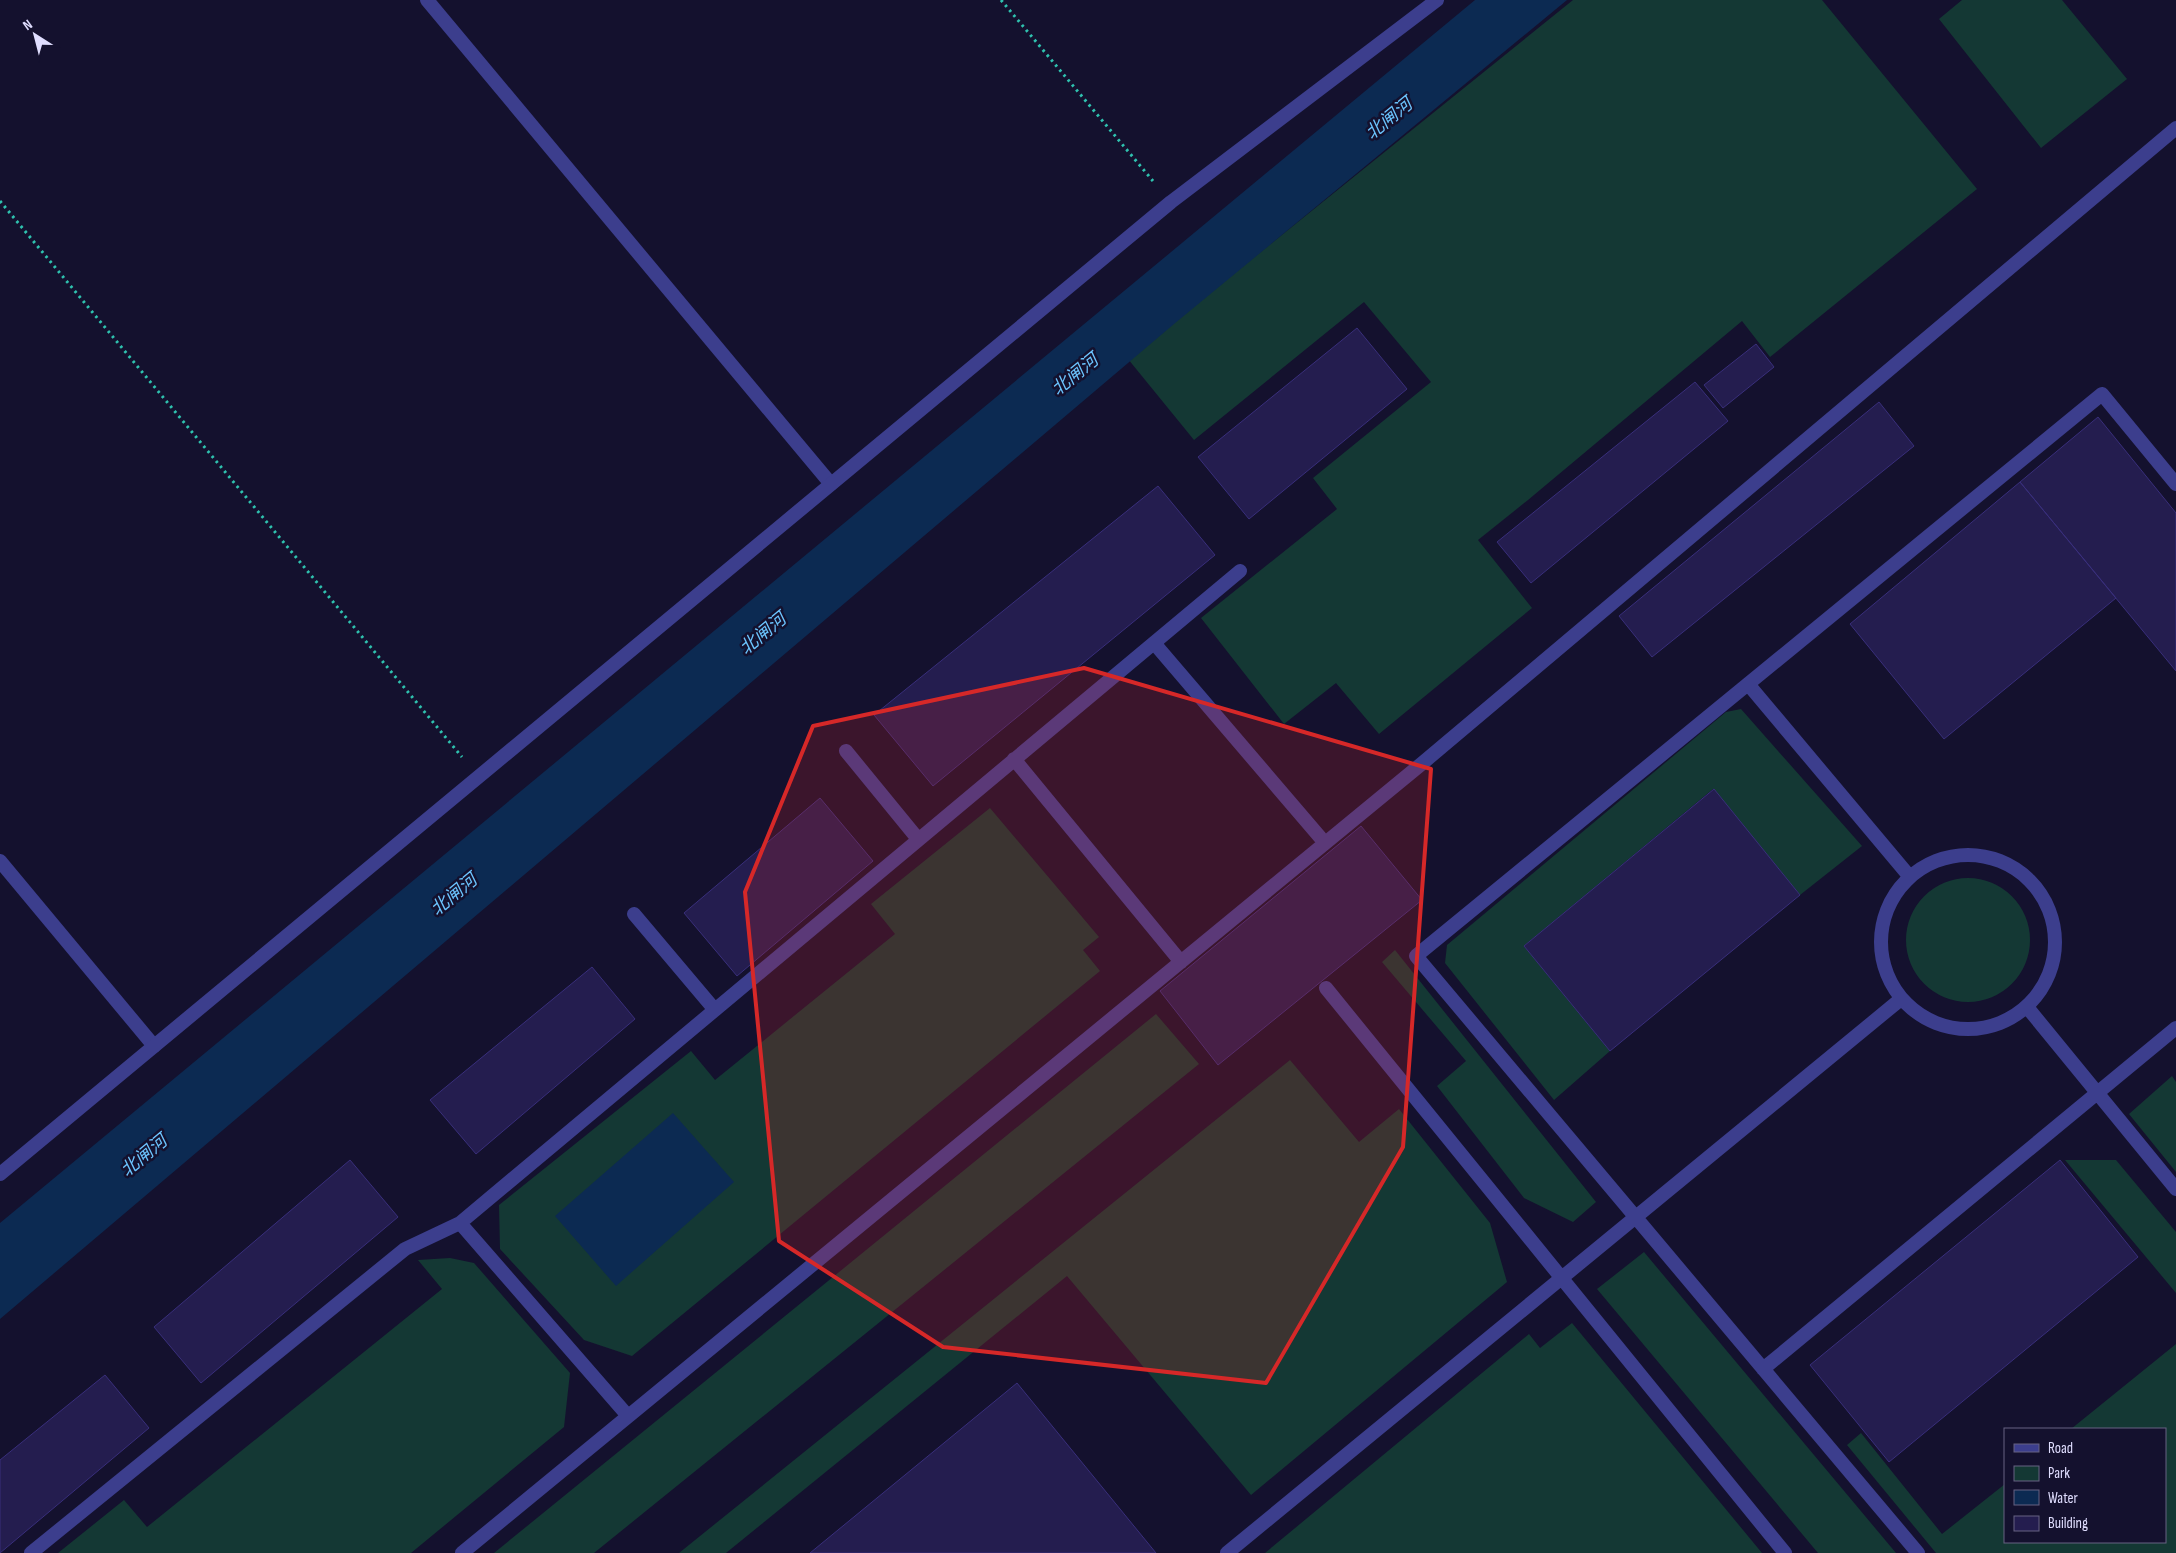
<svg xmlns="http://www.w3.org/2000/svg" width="2176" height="1553" font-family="'Sofia Sans Condensed','Noto Sans SC',sans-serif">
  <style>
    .green { fill: #143834 }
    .water { fill: #0c2a52 }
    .building { fill: #241d4f; stroke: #392f7b }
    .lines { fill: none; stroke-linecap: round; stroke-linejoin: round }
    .path { stroke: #2fc2af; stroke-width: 3; stroke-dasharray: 2.5 4; stroke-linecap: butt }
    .service { stroke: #3c3e8d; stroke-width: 14 }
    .minor { stroke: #3c3e8d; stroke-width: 14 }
    .marked { fill: #d62828; fill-opacity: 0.2; stroke: #d62828; stroke-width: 4; stroke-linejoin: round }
    .labels { text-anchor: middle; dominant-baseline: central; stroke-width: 5; stroke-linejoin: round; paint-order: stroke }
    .water-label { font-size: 18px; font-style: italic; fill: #6cc5ff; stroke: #14112e }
  </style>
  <rect width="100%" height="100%" fill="#14112e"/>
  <path class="green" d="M1573 0H1822L1977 189 1770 357 1742 321 1528 500 1478 540 1532 608 1379 734 1336 683 1284 724 1201 618 1337 509 1313 478 1431 382 1364 302 1194 440 1128 359Z
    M1962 0H2062L2127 79 2041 148 1939 19Z
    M1741 709 1862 846 1800 895 1713 789 1524 946 1610 1051 1554 1100 1445 963 1447 945 1726 712Z
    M990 808 1099 937 1083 950 1100 971 632 1356 584 1340 500 1249 499 1205 691 1051 715 1080 895 934 871 904Z
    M1906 940a62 62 0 1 1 124 0a62 62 0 1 1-124 0Z
    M1395 950 1596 1202 1573 1222 1524 1198 1437 1086 1466 1061 1382 962Z
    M1156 1014 1199 1064 594 1553H494Z
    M1290 1060 1359 1142 1399 1109 1490 1223 1507 1282 1251 1495 1067 1276 726 1553H679Z
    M2172 1076 2176 1082V1172L2129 1114Z
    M2065 1160H2116L2176 1232V1293Z
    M1644 1252 1896 1553H1818L1597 1289Z
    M450 1258 474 1263 570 1373 564 1427 411 1553H58L124 1500 147 1527 442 1289 418 1260Z
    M1572 1323 1762 1553H1265L1529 1334 1540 1348Z
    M2176 1344V1553H1936L1847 1445 1861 1433 1942 1534 2005 1484V1542H2165V1429H2071Z"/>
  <path class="water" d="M1475 0H1567L1174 324 0 1319V1223Z
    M673 1113 734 1182 616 1286 555 1216Z"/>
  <path class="building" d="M1357 328 1407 389 1249 519 1198 457Z
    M1756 344 1774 367 1723 408 1704 385Z
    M1695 382 1728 421 1531 583 1497 542Z
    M1879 402 1914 446 1652 657 1619 616Z
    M2098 417 2176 513V671L2020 482Z
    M2020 482 2116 598 1944 739 1850 624Z
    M1158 486 1215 555 933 786 874 715Z
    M1714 789 1800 895 1610 1051 1524 946Z
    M820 798 873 861 737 976 684 913Z
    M1361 826 1422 900 1218 1065 1160 991Z
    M592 967 635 1019 476 1154 430 1100Z
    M350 1160 398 1217 201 1383 154 1327Z
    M2060 1160 2138 1257 1889 1462 1810 1365Z
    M105 1375 149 1428 0 1553V1460Z
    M1017 1383 1156 1553H810Z"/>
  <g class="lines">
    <path class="path" d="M1001 0 1153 181
      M0 201 462 757"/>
    <path class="service" d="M427 0 831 484
      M1154 643 1325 843
      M1748 684 1910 877
      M846 751 918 839
      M1014 759 1181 962
      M1881 942a87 87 0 1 1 174 0a87 87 0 1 1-174 0Z
      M0 861 154 1046
      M634 914 715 1010
      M1326 988 1785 1553
      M2027 1007 2176 1189
      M460 1223 628 1416
      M1763 1369 2176 1028
      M31 1553 405 1249 460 1223 1240 571
      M462 1553 1425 761 2176 128
      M1227 1553 1901 999
      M1918 1553 1416 956 2102 394 2176 484"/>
    <path class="minor" d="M0 1174 1171 202 1437 0"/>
  </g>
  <path class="marked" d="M1084 668 1431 769 1403 1147 1266 1383 943 1347 779 1241 745 892 813 726Z"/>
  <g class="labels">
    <g class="water-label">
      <text transform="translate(1389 119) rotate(-39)">北闸河</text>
      <text transform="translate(1075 375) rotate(-39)">北闸河</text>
      <text transform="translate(763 634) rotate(-40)">北闸河</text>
      <text transform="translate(454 895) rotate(-40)">北闸河</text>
      <text transform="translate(144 1156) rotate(-40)">北闸河</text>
    </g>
  </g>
  <rect x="2004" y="1428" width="162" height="115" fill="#14112e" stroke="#666382"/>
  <rect x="2014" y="1444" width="25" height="8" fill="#3c3e8d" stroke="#666382"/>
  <text x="2048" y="1453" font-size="15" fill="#e0deff">Road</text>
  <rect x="2014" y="1466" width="25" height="15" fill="#143834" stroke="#666382"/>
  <text x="2048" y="1478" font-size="15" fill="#e0deff">Park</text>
  <rect x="2014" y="1490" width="25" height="15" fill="#0c2a52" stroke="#666382"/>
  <text x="2048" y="1503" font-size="15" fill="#e0deff">Water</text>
  <rect x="2014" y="1516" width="25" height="15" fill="#241d4f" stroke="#666382"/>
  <text x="2048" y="1528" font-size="15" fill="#e0deff">Building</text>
  <g transform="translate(35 35) rotate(324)" stroke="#14112e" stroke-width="4" paint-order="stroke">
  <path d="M0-4L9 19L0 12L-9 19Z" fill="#e0deff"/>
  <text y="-8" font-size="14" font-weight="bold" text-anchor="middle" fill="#e0deff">N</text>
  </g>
</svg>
